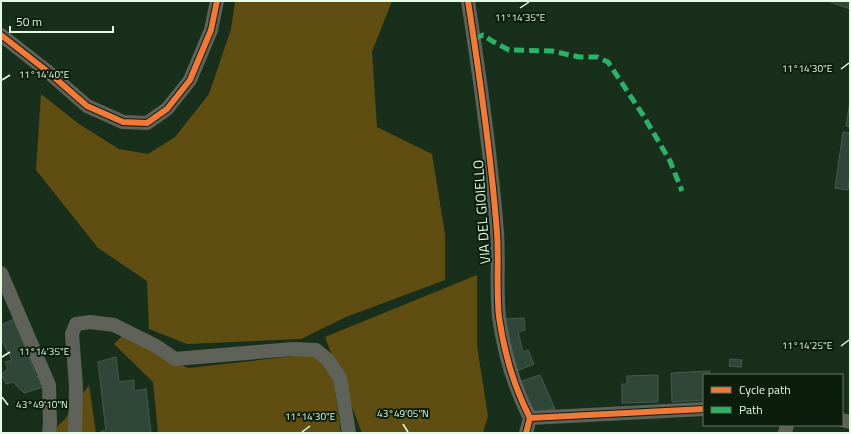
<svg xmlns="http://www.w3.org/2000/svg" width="851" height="434" font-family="'Titillium Web',sans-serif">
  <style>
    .green { fill: #604d11 }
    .building { fill: #2e4738; stroke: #445c4c }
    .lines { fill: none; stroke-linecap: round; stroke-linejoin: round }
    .minor { stroke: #5f6259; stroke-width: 14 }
    .quiet { stroke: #2db169; stroke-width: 5; stroke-dasharray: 10 5; stroke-linecap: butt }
    .cycleway-casing { stroke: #0b1d0c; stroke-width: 8 }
    .cycleway { stroke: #f17a3a; stroke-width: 6 }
    .ticks { fill: none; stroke: #e4fce4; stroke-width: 1.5 }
    .labels { text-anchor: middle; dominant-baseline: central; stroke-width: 4; stroke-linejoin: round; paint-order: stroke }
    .street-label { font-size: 14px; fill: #e4fce4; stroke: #0b1d0c }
    .ticks-label { font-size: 10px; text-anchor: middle; fill: #e4fce4; stroke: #0b1d0c; stroke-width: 4; stroke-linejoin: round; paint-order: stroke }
  </style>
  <rect width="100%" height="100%" fill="#18301b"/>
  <path class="green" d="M235 1H392L372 52 377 127 432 154 445 234V280L346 317 301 339 187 344 149 329 147 281 98 248 36 170 41 94 79 124 119 149 148 154 175 137 209 94 231 29Z
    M477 275V346L488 416 483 433H362L325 337Z
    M123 335 188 368 313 354 333 376 341 433H158L153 382 114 344Z
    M89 385 96 433H50L64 420Z"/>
  <path class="building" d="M828 1H848L850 2V9Z
    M850 102V127L846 126Z
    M843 132 850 133V171L848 190 835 188Z
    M16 318 31 352 28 354 36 377 40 376 43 387 24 393 13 382 6 384 1 374 8 369 5 362 12 360 1 339V325Z
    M524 318 525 330 518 332 523 352 528 350 534 364 514 372 505 319Z
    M116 357 119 382 134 380V391L146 389 151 433H102L101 431H106L98 362Z
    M730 359 742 360 741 367 729 366Z
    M710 371V375H704V400L672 402 671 373Z
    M540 375 555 409 531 414 519 382Z
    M658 375V402L622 403V384H627V376Z"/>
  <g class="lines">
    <path class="minor" d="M468 1C480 78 491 155 497 232 499 260 496 289 499 317 504 352 514 387 530 418
      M1 35 47 71 87 106 123 122 147 123 167 109 190 80 211 30 217 1
      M1 273 49 385 50 423 49 433
      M842 420 850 422
      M75 433 76 386 72 334 76 324 90 322 114 325 156 346 175 359 293 349 316 350 328 360 340 378 349 433
      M526 433 530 418 704 409
      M785 433 787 425"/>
    <path class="quiet" d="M474 39 483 35 492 41 509 50 552 51 579 57H597L608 62 643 115 670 161 682 191"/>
    <g class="cycleway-casing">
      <path id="cycleway" d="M468 1C480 78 491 155 497 232 499 260 496 289 499 317 504 352 514 387 530 418
        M1 35 47 71 87 106 123 122 147 123 167 109 190 80 211 30 217 1
        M526 433 530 418 704 409"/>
    </g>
    <use href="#cycleway" class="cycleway"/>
  </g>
  <path class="ticks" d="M520 8 529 2M841 69 849 63M2 80 10 75M841 346 849 340M2 357 10 352M2 397 8 405M403 424 408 432M302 432 310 426"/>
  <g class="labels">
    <g class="street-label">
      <text transform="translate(481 212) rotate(-94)">VIA DEL GIOIELLO</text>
    </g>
  </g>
  <g class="ticks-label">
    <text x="520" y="21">11°14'35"E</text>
    <text x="807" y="72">11°14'30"E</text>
    <text x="44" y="78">11°14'40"E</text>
    <text x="807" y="349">11°14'25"E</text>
    <text x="44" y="355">11°14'35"E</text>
    <text x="42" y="408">43°49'10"N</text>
    <text x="403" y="417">43°49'05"N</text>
    <text x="310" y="420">11°14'30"E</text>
  </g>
  <rect width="851" height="434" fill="none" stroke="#e4fce4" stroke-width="4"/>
  <rect x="703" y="374" width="140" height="52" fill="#0b1d0c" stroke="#627662"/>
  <rect x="711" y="387" width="20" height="6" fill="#f17a3a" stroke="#627662"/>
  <text x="739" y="394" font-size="12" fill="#e4fce4">Cycle path</text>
  <rect x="711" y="407" width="20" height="6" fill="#2db169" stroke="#627662"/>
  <text x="739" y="414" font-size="12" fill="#e4fce4">Path</text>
  <path d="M10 26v6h103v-6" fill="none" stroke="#e4fce4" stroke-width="2"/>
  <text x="16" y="26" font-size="12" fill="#e4fce4" stroke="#0b1d0c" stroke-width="3" paint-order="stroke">50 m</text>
</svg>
